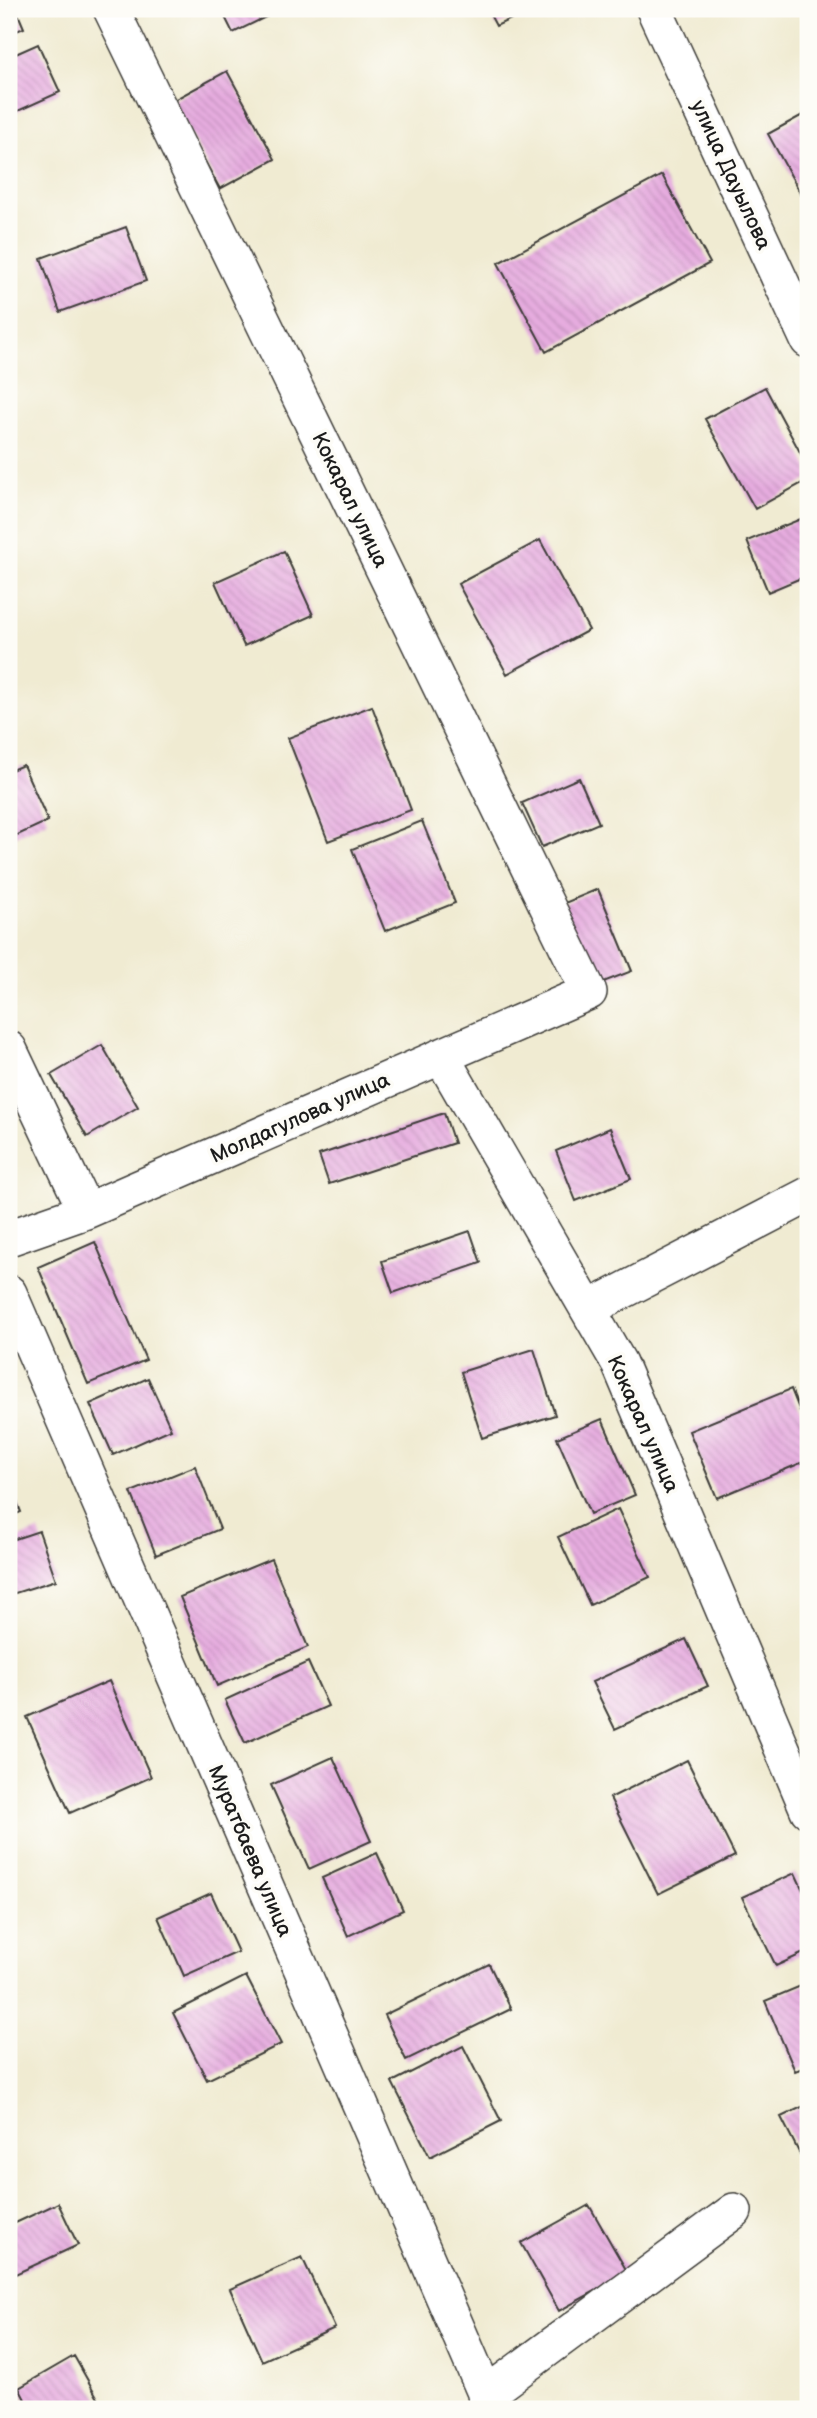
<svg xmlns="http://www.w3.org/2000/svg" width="817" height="2418" font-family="'Balsamiq Sans',sans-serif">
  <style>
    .building { fill: url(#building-back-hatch) }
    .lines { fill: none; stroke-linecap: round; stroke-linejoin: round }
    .minor-casing { stroke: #3c3b37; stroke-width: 38 }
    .minor { stroke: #fff; stroke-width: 35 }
    .labels { text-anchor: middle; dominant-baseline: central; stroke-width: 7; stroke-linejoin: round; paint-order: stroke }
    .street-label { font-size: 21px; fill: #1c1c1c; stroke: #fdfcf7 }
  </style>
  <defs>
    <pattern id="building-back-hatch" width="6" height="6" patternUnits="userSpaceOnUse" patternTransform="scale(1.75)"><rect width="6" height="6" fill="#e6acdf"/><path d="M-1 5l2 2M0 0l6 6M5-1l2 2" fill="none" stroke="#c593bf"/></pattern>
  </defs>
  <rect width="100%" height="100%" fill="#fdfcf7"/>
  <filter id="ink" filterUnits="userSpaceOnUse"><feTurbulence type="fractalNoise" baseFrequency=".0143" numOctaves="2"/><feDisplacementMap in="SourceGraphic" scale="14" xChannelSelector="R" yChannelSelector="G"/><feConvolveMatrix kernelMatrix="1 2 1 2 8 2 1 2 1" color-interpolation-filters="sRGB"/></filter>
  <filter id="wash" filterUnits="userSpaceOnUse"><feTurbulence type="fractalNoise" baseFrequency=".00686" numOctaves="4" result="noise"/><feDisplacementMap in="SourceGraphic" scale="28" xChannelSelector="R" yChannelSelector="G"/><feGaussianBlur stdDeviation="1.57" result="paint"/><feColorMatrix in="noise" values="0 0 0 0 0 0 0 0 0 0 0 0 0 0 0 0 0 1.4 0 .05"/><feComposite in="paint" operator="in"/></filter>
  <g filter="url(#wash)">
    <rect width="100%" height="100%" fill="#f0ebd2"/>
    <g id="blocks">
      <path class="building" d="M9 9H16L24 28 9 34Z
        M221 9H282L233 33Z
        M487 9H532L496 26Z
        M38 44 60 92 9 115V57Z
        M227 71 275 159 220 189 172 101Z
        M808 112V192L802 196 768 134Z
        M662 175 710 263 546 352 498 263Z
        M126 227 146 281 60 312 41 258Z
        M765 387 808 467V480L755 509 705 419Z
        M808 516V575L768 592 747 541Z
        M540 540 589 630 507 674 458 584Z
        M284 551 313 615 244 646 215 582Z
        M372 706 411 810 328 841 288 738Z
        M23 765 48 821 9 839V771Z
        M579 778 599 823 542 847 522 803Z
        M422 821 455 903 385 931 352 849Z
        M598 889 632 971 588 988 555 907Z
        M102 1045 138 1107 87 1137 51 1075Z
        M444 1113 454 1143 329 1184 319 1155Z
        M610 1128 631 1179 576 1201 556 1151Z
        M470 1231 481 1263 393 1293 382 1261Z
        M95 1242 146 1360 88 1384 38 1267Z
        M534 1349 555 1415 482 1438 461 1372Z
        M148 1378 171 1429 113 1455 90 1404Z
        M791 1389 808 1431V1460L717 1498 689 1431Z
        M602 1419 635 1495 590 1514 557 1438Z
        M195 1466 220 1529 156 1555 131 1492Z
        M9 1481 21 1512 9 1517Z
        M618 1509 650 1577 590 1605 558 1537Z
        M39 1531 56 1580 9 1595V1541Z
        M271 1559 308 1647 217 1686 180 1597Z
        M686 1639 708 1686 615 1729 592 1682Z
        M308 1662 328 1706 245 1743 225 1700Z
        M109 1681 151 1777 70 1813 27 1717Z
        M333 1757 371 1841 309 1869 271 1785Z
        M687 1760 735 1856 658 1894 610 1798Z
        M377 1853 403 1910 348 1936 322 1878Z
        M795 1873 808 1901V1951L776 1966 742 1897Z
        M211 1893 238 1952 184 1976 158 1917Z
        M489 1964 511 2009 406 2060 384 2015Z
        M246 1976 281 2044 207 2080 173 2013Z
        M808 1983V2066L795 2071 765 2001Z
        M463 2046 501 2121 430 2157 392 2082Z
        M808 2104V2170L781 2117Z
        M58 2203 78 2245 9 2277V2226Z
        M589 2205 628 2273 559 2311 521 2243Z
        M302 2257 335 2328 262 2361 230 2289Z
        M74 2356 104 2409H30L19 2388Z"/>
    </g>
  </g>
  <g filter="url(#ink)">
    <use href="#blocks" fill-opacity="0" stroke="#3c3b37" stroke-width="2"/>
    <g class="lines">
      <g class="minor-casing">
        <path id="minor" d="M654 9 808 340
          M9 1049 86 1211
          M441 1056 619 1363 808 1810
          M9 1238 86 1211 589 992 111 9
          M9 1293 492 2409
          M588 1309 808 1195
          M485 2395 734 2211"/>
      </g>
      <use href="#minor" class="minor"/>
    </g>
  </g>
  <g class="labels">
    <g class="street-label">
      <text transform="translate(731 175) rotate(65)">улица Дауылова</text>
      <text transform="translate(350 500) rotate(64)">Кокарал улица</text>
      <text transform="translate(300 1118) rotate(-24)">Молдагулова улица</text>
      <text transform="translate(643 1424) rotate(66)">Кокарал улица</text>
      <text transform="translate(250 1851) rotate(67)">Муратбаева улица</text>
    </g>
  </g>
  <rect width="817" height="2418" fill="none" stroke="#fdfcf7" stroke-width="35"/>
</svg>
